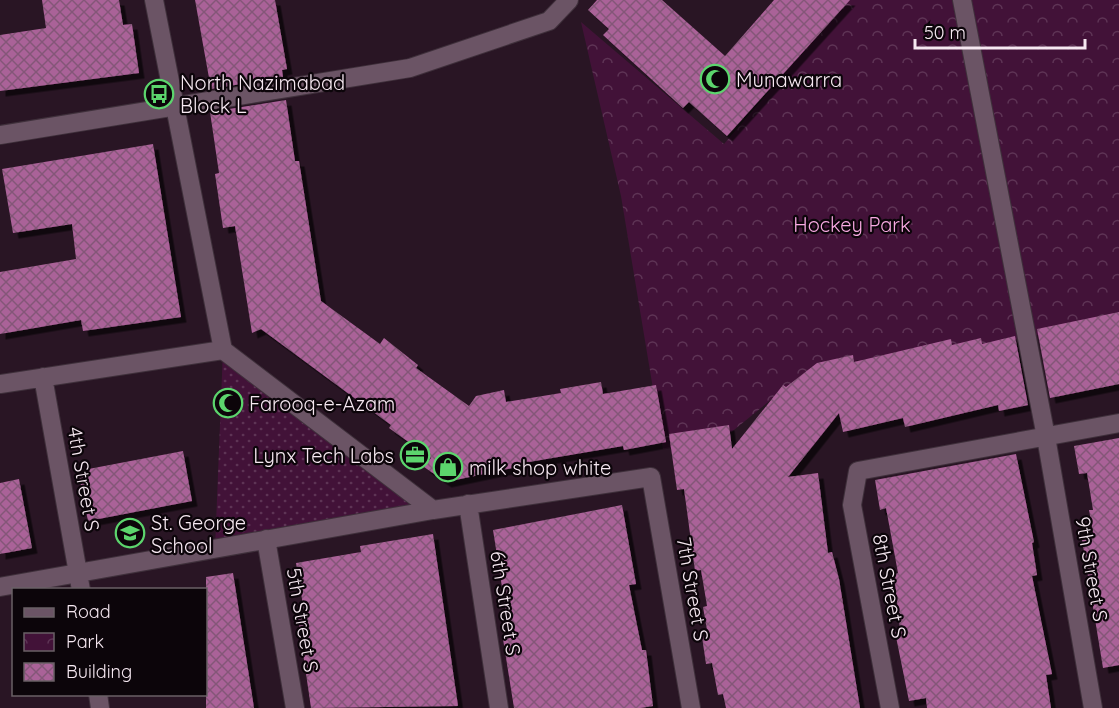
<svg xmlns="http://www.w3.org/2000/svg" width="1119" height="708" font-family="Quicksand,sans-serif">
  <style>
    .grass { fill: url(#grass-dots) }
    .park { fill: url(#park-crowns) }
    .building { fill: url(#building-cross-hatch); filter: url(#shadow) }
    .lines { fill: none; stroke-linecap: round; stroke-linejoin: round }
    .street-casing { stroke: #3f303b; stroke-width: 20 }
    .street { stroke: #6b5465; stroke-width: 18 }
    .labels { text-anchor: middle; dominant-baseline: central; stroke-width: 4.5; stroke-linejoin: round; paint-order: stroke }
    .poi-label { font-size: 20px; fill: #f6e8f1; stroke: #0c050a; text-anchor: start }
    .park-label { font-size: 20px; fill: #f8a9e2; stroke: #0c050a }
    .street-label { font-size: 20px; fill: #f6e8f1; stroke: #0c050a }
  </style>
  <defs>
    <pattern id="grass-dots" width="8" height="8" patternUnits="userSpaceOnUse" patternTransform="scale(1.5)"><rect width="8" height="8" fill="#421238"/><path d="M2 2h.1M6 6h.1" fill="none" stroke="#5e3455" stroke-width="1.8" stroke-linecap="round"/></pattern>
    <pattern id="park-crowns" width="20" height="18" patternUnits="userSpaceOnUse" patternTransform="scale(1.5)"><rect width="20" height="18" fill="#421238"/><path d="M2 6a3 3 0 1 1 6 0M12 15a3 3 0 1 1 6 0" fill="none" stroke="#5e3455"/></pattern>
    <pattern id="building-cross-hatch" width="8" height="8" patternUnits="userSpaceOnUse" patternTransform="scale(1.5)"><rect width="8" height="8" fill="#aa6298"/><path d="M0 0l8 8M0 8l8-8" fill="none" stroke="#845778"/></pattern>
    <filter id="shadow"><feDropShadow dx="5.5" dy="5.5" stdDeviation="0" flood-color="#0009"/></filter>
  </defs>
  <rect width="100%" height="100%" fill="#291524"/>
  <path class="grass" d="M223 350 433 510 215 549Z"/>
  <path class="park" d="M834 0H1119V320L1027 337 778 394 729 434 663 449 621 196 581 22 724 144 834 16Z"/>
  <path class="building" d="M42 0H119L123 25 132 24 139 73 0 91V35L46 28Z
    M195 0H275L287 69 282 70 283 77 211 89Z
    M597 0H662L725 56 774 0H850L727 136 689 102 683 108 603 35 609 29 588 10Z
    M286 100 295 161H299L321 301 380 344 384 338 418 365 416 368 469 406 476 396 504 390 506 402 561 393 560 389 601 382 603 394 656 385 666 442 624 450 623 446 517 464V467L446 482 424 467 431 458 389 428 391 425 261 329 252 333 235 226 223 228 215 174 219 173 210 112Z
    M153 144 181 317 83 331 81 320 0 334V272L76 259 72 224 13 233 2 169Z
    M1119 312V384L1050 398 1037 329Z
    M1015 336 1028 405 999 411 998 405 905 427 903 418 843 432 839 413 788 477 818 473 828 553 832 552 839 579 860 708H726L723 694 718 695 712 663 706 664 702 637 708 636 703 607 707 606 701 570 695 571 684 489 677 490 669 434 729 425 732 449 783 385 786 387 817 363 853 355 854 362 951 339 952 345 981 338 982 344Z
    M1119 438V665L1103 668 1082 540 1094 538 1089 510H1093L1087 473 1079 474 1074 446Z
    M183 451 192 501 88 521 78 471Z
    M1016 454 1034 542 1032 543 1037 575 1032 576 1052 674 1046 675 1051 708H927L926 698 909 701 895 632 900 631 894 574 898 573 886 508 880 510 875 480Z
    M19 479 32 548 0 554V483Z
    M622 505 636 584 629 585 642 650H646L653 706 640 708H514L503 639 510 638 493 530Z
    M433 534 458 706 311 708 297 612 304 611 296 563 361 552 360 546Z
    M233 573 254 708H206V577Z"/>
  <g class="lines">
    <g class="street-casing">
      <path id="street" d="M154 0 223 350 433 510
        M962 0 1046 437 1093 708
        M0 135 410 68 549 21 569 0
        M43 377 81 590
        M0 384 223 350
        M468 504 499 708
        M266 539 295 708
        M0 587 433 510 651 477 691 708
        M98 694 100 708
        M890 708 852 505 858 471 1119 423"/>
    </g>
    <use href="#street" class="street"/>
  </g>
  <defs>
    <g id="mosque-ring" transform="scale(1.5)"><circle r="9.5" fill="#0c050a" stroke="#5cd56d" stroke-width="1.5"/><path d="M3.5-4.9A6 6 0 1 0 3.5 4.9A5 5 0 1 1 3.5-4.9Z" fill="#5cd56d"/></g>
    <g id="bus-ring" transform="scale(1.5)"><circle r="9.5" fill="#0c050a" stroke="#5cd56d" stroke-width="1.5"/><path d="M-5-6H5V4H4V6H2V4H-2V6H-4V4H-5ZM-3.5-4V0h7V-4ZM-3.5 1.2v1.5H-2V1.2ZM2 1.2v1.5H3.5V1.2Z" fill="#5cd56d"/></g>
    <g id="office-ring" transform="scale(1.5)"><circle r="9.5" fill="#0c050a" stroke="#5cd56d" stroke-width="1.5"/><path d="M-6-3h4V-5.5h4V-3h4V5H-6ZM-1-4.5V-3h2v-1.5ZM-6 0V1H6V0Z" fill="#5cd56d"/></g>
    <g id="shop-ring" transform="scale(1.5)"><circle r="9.5" fill="#0c050a" stroke="#5cd56d" stroke-width="1.5"/><path d="M-5-2.5h2.3a2.7 3.5 0 0 1 5.4 0H5L5.5 6h-11ZM-1.5-2.5h3a1.5 2.3 0 0 0-3 0Z" fill="#5cd56d"/></g>
    <g id="school-ring" transform="scale(1.5)"><circle r="9.5" fill="#0c050a" stroke="#5cd56d" stroke-width="1.5"/><path d="M0-5L7-2L0 1L-7-2ZM-4 1L0 2.5L4 1V4Q0 6-4 4Z" fill="#5cd56d"/></g>
  </defs>
  <g fill-rule="evenodd">
    <use href="#mosque-ring" x="715" y="79"/>
    <use href="#bus-ring" x="159" y="94"/>
    <use href="#mosque-ring" x="228" y="403"/>
    <use href="#office-ring" x="415" y="455"/>
    <use href="#shop-ring" x="448" y="467"/>
    <use href="#school-ring" x="130" y="533"/>
  </g>
  <g class="labels">
    <g class="poi-label">
      <text x="736" y="79">Munawarra</text>
      <text x="180" y="82">North Nazimabad<tspan x="180" dy="23">Block L</tspan></text>
      <text x="249" y="403">Farooq-e-Azam</text>
      <text x="394" y="455" text-anchor="end">Lynx Tech Labs</text>
      <text x="469" y="467">milk shop white</text>
      <text x="151" y="522">St. George<tspan x="151" dy="23">School</tspan></text>
    </g>
    <g class="park-label">
      <text x="852" y="224">Hockey Park</text>
    </g>
    <g class="street-label">
      <text transform="translate(84 479) rotate(80)">4th Street S</text>
      <text transform="translate(1092 569) rotate(80)">9th Street S</text>
      <text transform="translate(890 586) rotate(79)">8th Street S</text>
      <text transform="translate(693 589) rotate(80)">7th Street S</text>
      <text transform="translate(506 603) rotate(81)">6th Street S</text>
      <text transform="translate(303 620) rotate(80)">5th Street S</text>
    </g>
  </g>
  <rect x="12" y="588" width="195" height="108" fill="#0c050a" stroke="#6a6066" stroke-width="1.5"/>
  <rect x="24" y="608" width="30" height="9" fill="#6b5465" stroke="#6a6066" stroke-width="1.5"/>
  <text x="66" y="618" font-size="18" fill="#f6e8f1">Road</text>
  <rect x="24" y="633" width="30" height="18" fill="url(#park-crowns)" stroke="#6a6066" stroke-width="1.5"/>
  <text x="66" y="648" font-size="18" fill="#f6e8f1">Park</text>
  <rect x="24" y="663" width="30" height="18" fill="url(#building-cross-hatch)" stroke="#6a6066" stroke-width="1.5"/>
  <text x="66" y="678" font-size="18" fill="#f6e8f1">Building</text>
  <path d="M915 39v9h170v-9" fill="none" stroke="#f6e8f1" stroke-width="3"/>
  <text x="924" y="39" font-size="18" fill="#f6e8f1" stroke="#0c050a" stroke-width="4.5" paint-order="stroke">50 m</text>
</svg>
